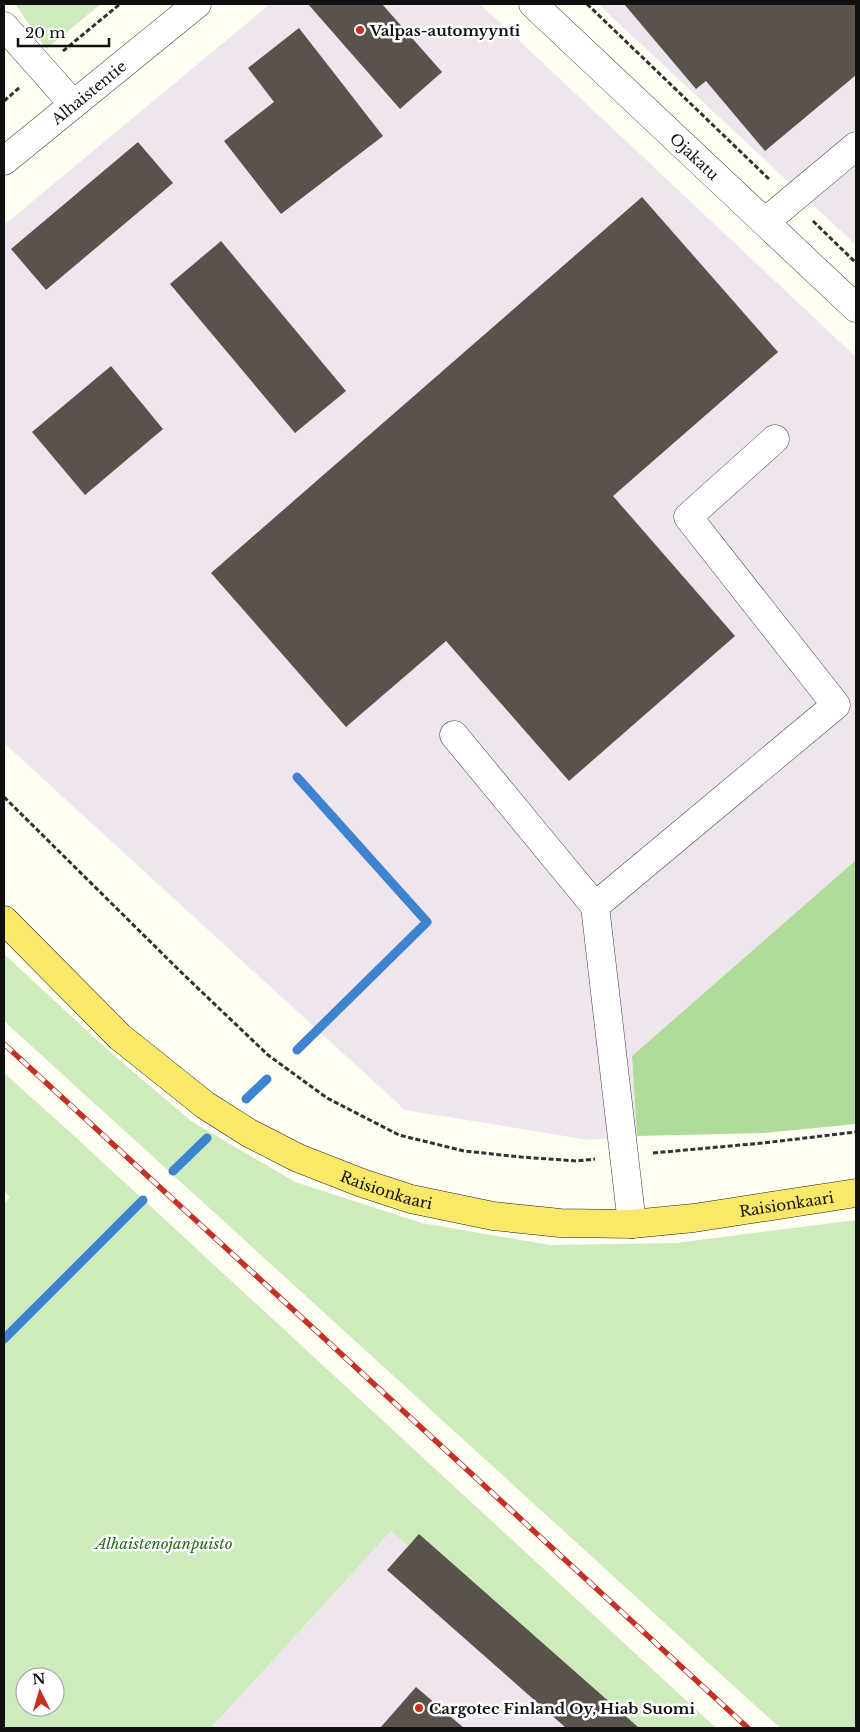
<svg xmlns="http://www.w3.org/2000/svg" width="860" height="1732" font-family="'Libre Baskerville',serif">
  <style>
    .industrial { fill: #eee5ee }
    .green { fill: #ceebbc; fill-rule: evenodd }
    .forest { fill: #b0dc9b }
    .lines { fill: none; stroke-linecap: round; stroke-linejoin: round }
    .stream { stroke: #3d83cf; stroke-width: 9 }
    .building { fill: #59534c }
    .minor-casing { stroke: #434343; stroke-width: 29 }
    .major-casing { stroke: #212121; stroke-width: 29 }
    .path { stroke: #323232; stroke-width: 3; stroke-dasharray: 5 2.5; stroke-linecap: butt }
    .minor { stroke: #fff; stroke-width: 28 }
    .major { stroke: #fae869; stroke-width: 28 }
    .rail-casing { stroke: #c33125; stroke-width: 5.5 }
    .rail { stroke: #fff; stroke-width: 4; stroke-dasharray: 11; stroke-linecap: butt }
    .poi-dot { fill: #c33125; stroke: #fff; stroke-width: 2 }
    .labels { text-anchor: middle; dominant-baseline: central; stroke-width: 5; stroke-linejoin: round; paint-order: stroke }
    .poi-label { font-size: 15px; font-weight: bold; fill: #101010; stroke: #fff; text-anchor: start }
    .street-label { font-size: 15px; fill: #101010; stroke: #fff }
    .park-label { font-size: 15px; font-style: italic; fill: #256a1e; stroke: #fff }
  </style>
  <rect width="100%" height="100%" fill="#fffef3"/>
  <path class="industrial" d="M270 4H480L856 357V860L632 1056 637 1136 589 1140 405 1110 4 743V225Z
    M598 4H856V245Z
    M391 1531 609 1728H211Z"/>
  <path class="green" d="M15 4H101L46 49Z
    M4 954 109 1051 191 1121 295 1182 422 1223 550 1245 676 1243 856 1220V1728H780L4 1021Z
    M4 1073 71 1133 716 1728H609L391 1531 211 1728H4V1203L10 1197 4 1191ZM25 1677H55V1707H25Z"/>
  <path class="forest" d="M856 860V1124L764 1133 637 1136 632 1056Z"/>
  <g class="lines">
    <path class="stream" d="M297 1050 427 922 297 777
      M246 1099 267 1079
      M173 1171 207 1138
      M4 1339 143 1200"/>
  </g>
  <path class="building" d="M308 4H382L442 72 400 109Z
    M624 4H856V75L765 151 706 81 696 89Z
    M299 28 383 136 281 214 224 141 274 102 248 68Z
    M138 142 173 183 46 290 11 249Z
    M642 197 778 352 613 496 735 636 569 781 446 641 346 727 211 573Z
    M221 241 346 391 295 433 170 284Z
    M111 366 163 429 85 495 32 432Z
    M419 1534 639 1728H566L387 1570Z
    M416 1687 464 1728H380Z"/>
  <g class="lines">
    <g class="minor-casing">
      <g id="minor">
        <path id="s1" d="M533 4 856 308"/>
        <path d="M4 26 73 104"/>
        <path id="s2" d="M4 161 197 4"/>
        <path d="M765 222 856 146"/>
        <path d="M454 735 595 906"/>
        <path d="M632 1224 595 906 836 705 688 517 775 439"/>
      </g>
    </g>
    <g class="major-casing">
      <g id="major">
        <path id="s3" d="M4 920 120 1037 205 1105 249 1133 298 1158 362 1183 411 1199 493 1216 560 1223 632 1224 694 1218 856 1193"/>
      </g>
    </g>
    <path class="path" d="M587 4 770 180
      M63 51 120 4
      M4 101 20 87
      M813 221 856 263
      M4 797 183 974 268 1055 327 1098 399 1135 464 1151 521 1157 577 1161 595 1159
      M653 1153 763 1143 856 1132"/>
    <use href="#minor" class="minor"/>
    <use href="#major" class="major"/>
    <g class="rail-casing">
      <path id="rail" d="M4 1044 748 1728"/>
    </g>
    <use href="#rail" class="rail"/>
  </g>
  <g class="poi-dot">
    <circle cx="360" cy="30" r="5"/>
    <circle cx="419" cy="1708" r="5"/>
  </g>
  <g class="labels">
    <g class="poi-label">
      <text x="370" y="30">Valpas-automyynti</text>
      <text x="429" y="1708">Cargotec Finland Oy, Hiab Suomi</text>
    </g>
    <g class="street-label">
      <text stroke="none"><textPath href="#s2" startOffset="109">Alhaistentie</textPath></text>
      <text stroke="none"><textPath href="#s1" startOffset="222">Ojakatu</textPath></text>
      <text stroke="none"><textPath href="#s3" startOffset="475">Raisionkaari</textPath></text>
      <text stroke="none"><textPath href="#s3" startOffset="880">Raisionkaari</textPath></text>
    </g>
    <g class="park-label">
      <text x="164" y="1543">Alhaistenojanpuisto</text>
    </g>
  </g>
  <rect width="860" height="1732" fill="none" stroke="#101010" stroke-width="10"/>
  <g transform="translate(40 1692) rotate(355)"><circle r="24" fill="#ffffff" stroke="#9f9f9f"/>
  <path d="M0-4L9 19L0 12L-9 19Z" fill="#c33125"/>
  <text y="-8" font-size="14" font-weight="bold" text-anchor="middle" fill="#101010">N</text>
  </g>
  <path d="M18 38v8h91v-8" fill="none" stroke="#101010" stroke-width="2.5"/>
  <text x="25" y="38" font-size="15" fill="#101010" stroke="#ffffff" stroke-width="4" paint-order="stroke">20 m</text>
</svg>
